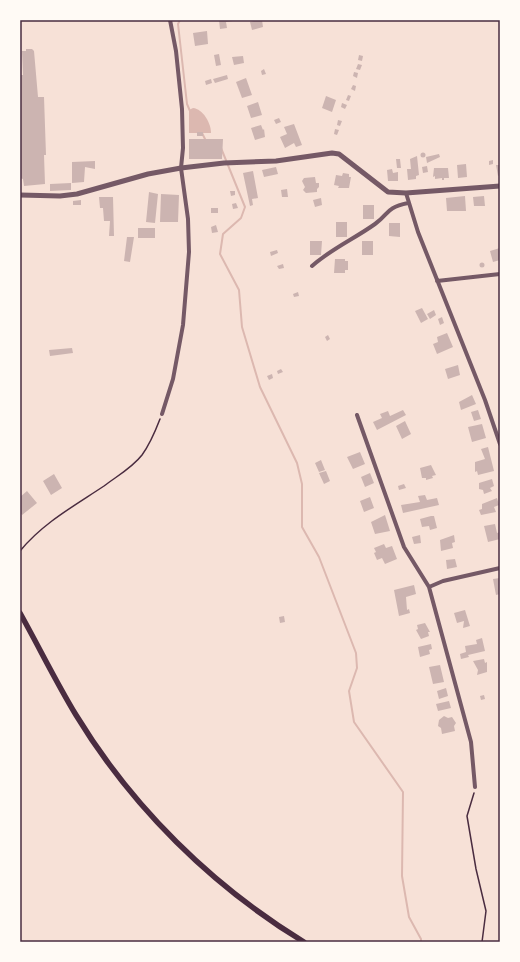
<svg xmlns="http://www.w3.org/2000/svg" width="520" height="962" font-family="Inter,sans-serif">
  <style>
    .water { fill: #dcb8b0 }
    .lines { fill: none; stroke-linecap: round; stroke-linejoin: round }
    .stream { stroke: #dcb8b0; stroke-width: 2 }
    .building { fill: #ccb4b1 }
    .path { stroke: #4a2c40; stroke-width: 1.5 }
    .minor { stroke: #755966; stroke-width: 4 }
    .tertiary { stroke: #755966; stroke-width: 5 }
    .secondary { stroke: #4a2c40; stroke-width: 5.5 }
    .neatline { fill: none; stroke: #4a2c40; stroke-width: 1.5 }
  </style>
  <rect width="100%" height="100%" fill="#f7e1d7"/>
  <path class="water" d="M193 108C203 109 211 123 211 133H189V110Z"/>
  <g class="lines">
    <path class="stream" d="M180 20 178 24 187 104 190 111
      M202 133 206 141
      M221 148 245 207 241 218 223 234 220 254 239 290 242 327 260 387 297 463 302 484V527L319 557 356 653 357 668 349 691 354 722 403 792 402 876 409 917 421 939V942"/>
  </g>
  <path class="building" d="M219 20H233V21L226 22 227 28 220 29Z
    M258 20H262L263 27 252 30 250 22Z
    M207 31 208 44 195 46 193 33Z
    M26 49H32L34 51 38 97H44L46 155H44L45 184 24 186 23 179 20 178V75H23L22 51H26Z
    M219 54 221 65 216 66 214 55Z
    M359 55 363 56 362 61 358 60Z
    M243 56 244 63 234 65 232 57Z
    M358 64 362 65 360 70 356 69Z
    M264 69 266 74 262 75 261 71Z
    M354 72 358 73 357 78 353 76Z
    M227 75 228 79 215 83 213 79Z
    M246 78 252 95 242 98 236 82Z
    M211 79 212 83 206 85 205 81Z
    M353 85 356 86 355 91 351 89Z
    M348 95 351 96 349 101 346 100Z
    M326 96 336 100 332 112 322 108Z
    M258 102 262 115 251 118 247 106Z
    M342 103 347 105 345 109 341 107Z
    M279 118 281 122 276 124 274 120Z
    M338 120 342 121 340 126 337 125Z
    M294 124 302 145 296 147 294 143 285 148 280 137 287 134 284 127Z
    M261 125 263 130 264 129 265 137 255 140 251 128Z
    M335 129 339 130 337 135 334 134Z
    M197 132H203V136H197Z
    M189 139H223L222 159H189Z
    M420.5 155a2.5 2.5 0 1 1 5 0a2.5 2.5 0 1 1-5 0Z
    M439 154 440 157 427 163 426 157Z
    M417 156 419 175 416 176V179L408 180 407 169H411L410 159Z
    M396 159H400L401 168H397Z
    M493 160V164L489 165V161Z
    M95 161V169L85 167 84 182 72 183V162Z
    M466 164 467 177 458 178 457 165Z
    M496 165H500V175L498 176Z
    M427 166 428 172 423 173 422 167Z
    M276 167 278 174 264 177 262 170Z
    M434 168H448L449 178H444V180H442V178L435 179V176L433 177Z
    M392 169 393 173 398 172V181H388L387 170Z
    M253 171 258 198 252 199 253 205 250 206 243 173Z
    M343 173 349 174V177H351L349 188H338L339 186 334 185 336 175 342 176Z
    M315 177 316 183H319V187L317 189V192L306 193 303 190 305 187 302 181 304 178Z
    M71 183V190L50 191V184Z
    M287 189 288 197H282L281 190Z
    M230 191H235V195L231 196Z
    M149 192 158 194 155 223 146 222Z
    M161 194 179 195 178 222H160Z
    M465 196 466 211H447L446 198Z
    M484 196 485 206H474L473 197Z
    M99 197H113L114 236H109L110 221H104L103 208H100Z
    M321 198 322 205 315 207 313 200Z
    M81 200V205H73V201Z
    M236 203 238 208 233 209 232 204Z
    M363 205H374V219H363Z
    M211 208H218V213H211Z
    M336 222H347V237H336Z
    M389 223H400V237L389 236Z
    M216 225 218 232 212 233 211 227Z
    M138 228H155V238H138Z
    M127 237H134L130 262 124 261Z
    M310 241H322L321 255H310Z
    M362 241H373V255H362Z
    M500 248V260L493 262 490 251Z
    M277 250 278 253 271 256 270 252Z
    M335 259H345V261H348V270H345V273H334Z
    M479.5 265a2.5 2.5 0 1 1 5 0a2.5 2.5 0 1 1-5 0Z
    M283 264 284 268 279 269 277 266Z
    M298 292 299 296 294 297 293 294Z
    M422 308 428 319 421 323 415 311Z
    M434 310 436 315 430 319 427 314Z
    M442 317 444 323 440 325 438 319Z
    M447 333 453 347 437 354 433 344 438 342 437 337Z
    M328 335 330 339 327 341 325 337Z
    M72 348 73 353 50 356 49 350Z
    M458 365 460 375 448 379 445 369Z
    M281 369 283 372 278 374 277 371Z
    M272 374 273 378 269 380 267 376Z
    M472 395 476 404 461 410 459 402Z
    M403 410 406 415 377 430 373 422 382 418 380 414 388 411 390 416Z
    M478 410 481 419 474 421 471 412Z
    M405 421 411 434 402 439 396 426Z
    M482 424 486 438 472 442 468 427Z
    M488 447 494 471 478 475 477 471 475 472V462L485 459 481 449Z
    M360 452 365 464 353 469 347 457Z
    M321 460 325 470 319 472 315 463Z
    M431 465 436 475 432 476 433 478 426 480V478H422L420 468Z
    M326 471 330 481 324 484 319 473Z
    M370 473 374 483 365 487 361 477Z
    M54 474 62 488 51 495 43 481Z
    M492 479 494 486 490 488 492 491 484 494 483 490 479 489V483Z
    M404 484 406 488 399 490 398 486Z
    M27 491 37 503 22 515 20 512V497Z
    M425 495 427 500 437 498 439 505 403 513 401 505 420 502 418 496Z
    M370 497 374 508 364 512 360 501Z
    M497 498 499 505 494 507 496 512 481 515 479 510 482 509V504Z
    M385 515 390 531 375 534 371 522Z
    M431 516H434L437 528 430 530 429 526 422 527 420 519Z
    M495 524 497 533 500 532V539L488 542 484 526Z
    M420 535 421 543 414 544 412 537Z
    M454 535 455 542 452 543 453 548 441 551 440 540Z
    M384 544 386 548 392 546 397 559 385 564 382 558 377 560 374 553 376 552 374 548Z
    M455 559 457 567 447 569 446 560Z
    M500 578V594L496 595 493 579Z
    M414 585 416 594 406 597 407 610 409 609 410 613 399 616 394 590Z
    M465 610 470 626 463 628 464 621 457 623 454 613Z
    M284 616 285 622 280 623 279 617Z
    M425 623 430 632H428L429 636 421 639 416 630 418 629 417 625Z
    M482 638 485 651 468 655 469 657 461 659 460 654 466 652 465 646 477 644 476 640Z
    M431 644 432 649 429 650 430 654 420 657 418 647Z
    M484 659 485 663 487 662V672L477 675 478 670 473 661Z
    M440 665 444 682 433 684 429 667Z
    M446 688 448 696 439 699 437 691Z
    M484 695 485 699 481 700 480 696Z
    M449 701 451 708 438 711 436 704Z
    M444 716 448 718 452 717 456 723 454 726 455 731 442 734 441 728 438 726 439 720Z"/>
  <g class="lines">
    <path class="path" d="M20 551C43 523 74 506 104 486 117 476 132 468 142 455 150 444 155 432 160 419
      M474 793 467 816 476 869 486 911 482 942"/>
    <path class="minor" d="M406 193 418 232 485 400 500 444
      M312 266C331 249 354 239 375 224 390 213 385 208 408 203
      M437 281 500 274
      M162 414 173 379 183 325 189 252 188 219 181 168 183 148 182 109 176 51 170 20
      M357 415 404 547 429 587 471 742 475 787
      M429 587 443 581 500 568"/>
    <path class="tertiary" d="M20 195 60 196 77 194 148 174 181 168 224 163 276 161 332 153 339 154 388 192 406 193 500 186"/>
    <path class="secondary" d="M20 613C39 647 56 682 76 715 132 807 212 886 304 942"/>
  </g>
  <rect width="520" height="962" fill="none" stroke="#fffaf5" stroke-width="42"/>
  <rect x="21" y="21" width="478" height="920" class="neatline"/>
</svg>
